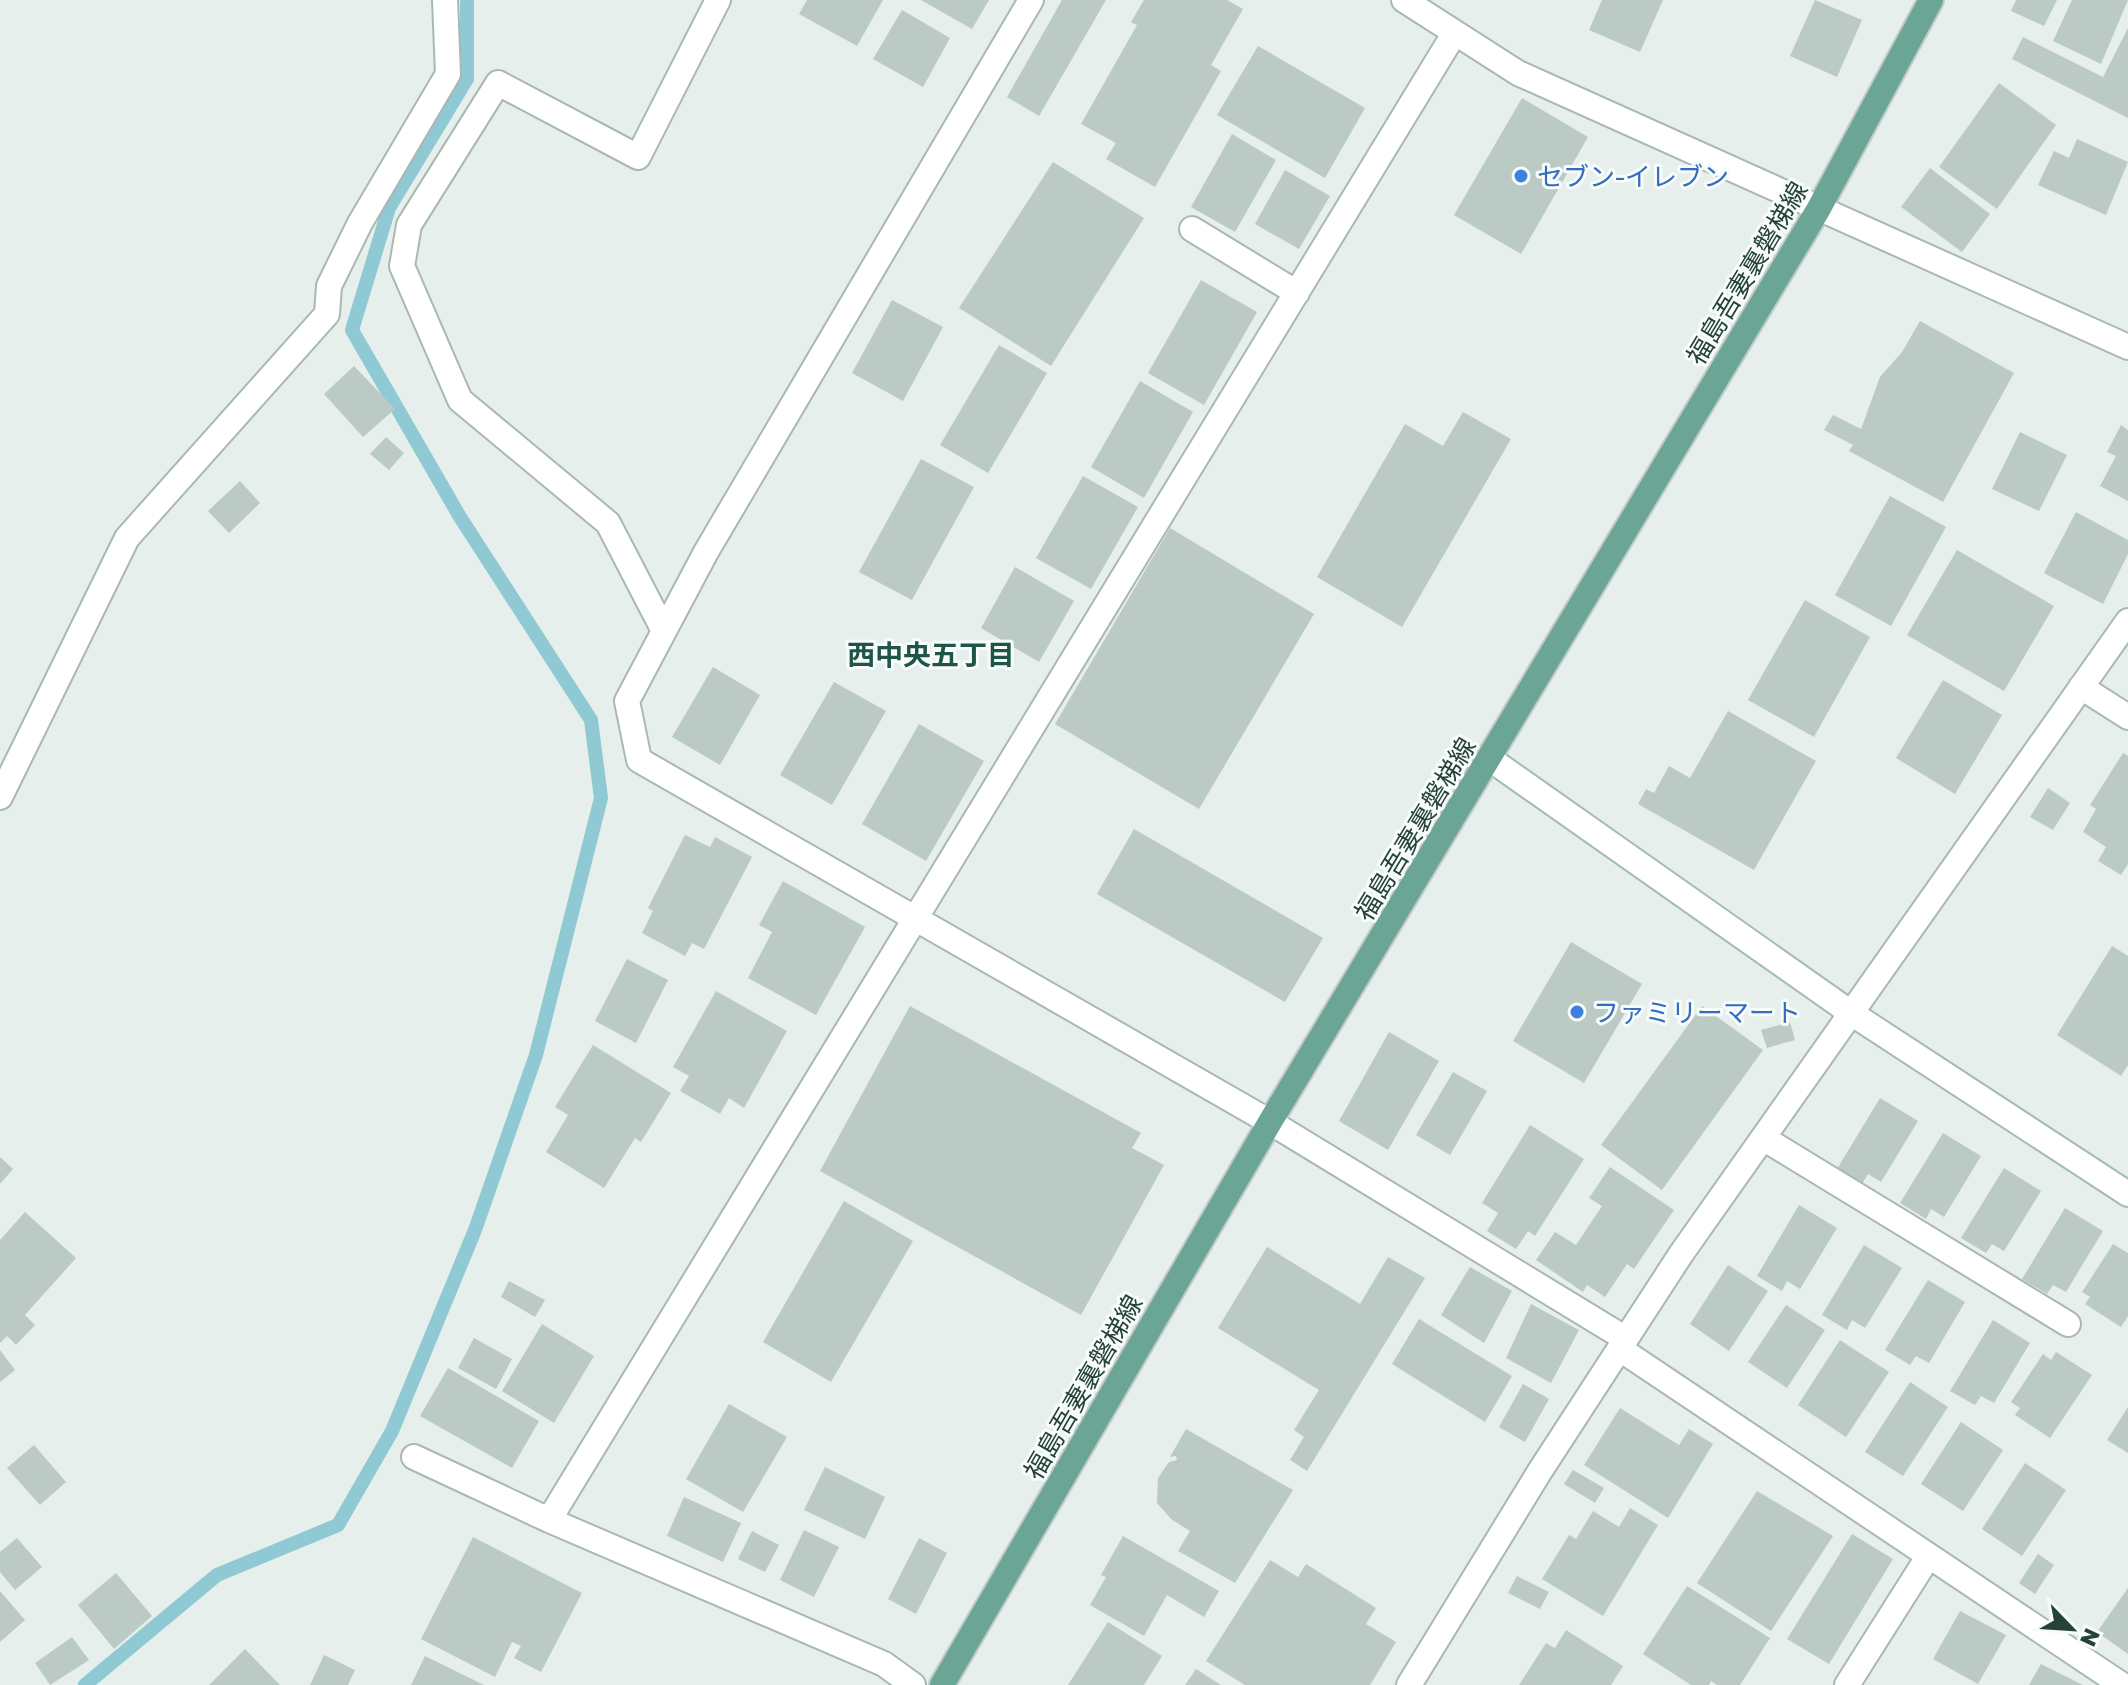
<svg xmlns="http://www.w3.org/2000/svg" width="2128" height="1685" font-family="'Golos Text','Noto Sans JP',sans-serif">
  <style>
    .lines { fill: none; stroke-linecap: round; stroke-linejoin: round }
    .stream { stroke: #8ec9d4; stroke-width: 14 }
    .building { fill: #bbcac4 }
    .street-casing { stroke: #a8b8b2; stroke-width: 28 }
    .secondary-casing { stroke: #a4bbb3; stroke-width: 28 }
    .primary-casing { stroke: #c2cac8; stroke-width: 28 }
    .street { stroke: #fff; stroke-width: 24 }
    .secondary { stroke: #fff; stroke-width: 24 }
    .primary { stroke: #6aa596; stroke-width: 24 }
    .shop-dot { fill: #3f7fe0; stroke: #f7fbf9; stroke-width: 3 }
    .labels { text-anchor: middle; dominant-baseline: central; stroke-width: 6; stroke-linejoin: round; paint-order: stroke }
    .shop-label { font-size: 26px; fill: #366cbe; stroke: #f7fbf9; text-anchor: start }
    .street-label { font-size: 26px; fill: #24423a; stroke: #f7fbf9 }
    .neighbourhood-label { font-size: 28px; font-weight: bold; fill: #1f5548; stroke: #f7fbf9 }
  </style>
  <rect width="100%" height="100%" fill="#e6efeb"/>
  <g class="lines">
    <path class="stream" d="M85 1685 217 1575 338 1525 392 1431 475 1230 536 1055 601 798 591 720 460 517 352 330 389 208 467 79V0"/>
  </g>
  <path class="building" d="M807 0H883L857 46 799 14Z
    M921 0H989L972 29Z
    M1062 0H1106L1039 116 1007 97Z
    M1144 0H1227L1243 9 1211 65 1221 71 1155 187 1106 159 1116 143 1081 124 1137 25 1131 22Z
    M1602 0H1663L1640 52 1589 30Z
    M1815 0 1862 20 1837 77 1790 56Z
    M2016 0H2057L2044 26 2011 11Z
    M2072 0H2128L2101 64 2053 41Z
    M902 10 950 38 923 87 873 59Z
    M2128 28V118L2012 59 2023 37 2103 77Z
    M1258 46 1365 108 1325 178 1217 115Z
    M1999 83 2056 125 1997 209 1939 167Z
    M1522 98 1588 137 1521 254 1454 215Z
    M1232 134 1276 160 1235 232 1191 207Z
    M2077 139 2128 162 2106 215 2038 185 2054 151 2069 158Z
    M1053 162 1144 218 1051 366 959 308Z
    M1930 168 1990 214 1962 252 1901 207Z
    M1285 170 1330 196 1299 249 1255 224Z
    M1201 280 1257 312 1204 405 1148 373Z
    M892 300 943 327 903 401 852 373Z
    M1920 321 2014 373 1943 502 1849 451 1853 445 1824 430 1833 415 1861 429 1880 377 1902 352Z
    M999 345 1047 373 988 473 940 445Z
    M354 366 395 409 363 437 324 394Z
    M1140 381 1193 412 1144 498 1091 467Z
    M1463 412 1511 439 1402 627 1317 577 1405 424 1443 446Z
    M2121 425 2128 430V501L2100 486 2116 456 2107 452Z
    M2020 432 2067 455 2039 511 1992 489Z
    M386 437 404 453 389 470 370 454Z
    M921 459 974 487 912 600 859 572Z
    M1083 476 1138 507 1091 589 1036 558Z
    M240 481 260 503 229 533 208 511Z
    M1890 496 1946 527 1891 626 1835 595Z
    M2076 512 2128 540V554L2103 604 2044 573Z
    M1170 528 1314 614 1199 809 1055 724Z
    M1957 550 2054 606 2004 691 1907 635Z
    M1015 567 1074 601 1039 662 981 628Z
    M1805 600 1870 637 1814 737 1748 700Z
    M713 667 760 695 720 765 672 737Z
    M1943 680 2002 715 1955 794 1896 758Z
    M834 682 886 711 832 805 780 775Z
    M1728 711 1816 761 1754 870 1638 804 1646 789 1654 793 1669 766 1690 778Z
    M919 724 984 761 926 861 862 824Z
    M2123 753 2128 756V864L2121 875 2098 861 2106 847 2083 832 2096 809 2090 805Z
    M2048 788 2070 803 2053 830 2030 817Z
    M1134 829 1323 938 1285 1002 1097 894Z
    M685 835 710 847 715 837 752 857 704 949 692 943 685 956 642 933 653 911 648 908Z
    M783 881 865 927 816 1015 748 978 772 932 759 925Z
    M1571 942 1642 984 1584 1083 1513 1041Z
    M2112 946 2128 956V1065L2121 1076 2057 1035Z
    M627 959 668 980 636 1043 595 1021Z
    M716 991 787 1031 744 1108 729 1098 720 1114 680 1091 689 1076 673 1067Z
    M910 1006 1141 1133 1132 1148 1164 1165 1081 1315 820 1171Z
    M1702 1006 1763 1050 1662 1190 1601 1145Z
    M1790 1022 1795 1040 1767 1048 1761 1030Z
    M1389 1032 1439 1061 1388 1150 1339 1121Z
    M593 1045 671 1093 641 1142 635 1138 604 1188 546 1152 568 1115 555 1107Z
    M1453 1072 1487 1091 1450 1155 1416 1135Z
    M1880 1098 1918 1121 1881 1182 1868 1174 1862 1184 1837 1169Z
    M1530 1125 1584 1159 1535 1236 1528 1231 1516 1249 1487 1231 1498 1213 1482 1203Z
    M1943 1133 1981 1156 1944 1217 1931 1209 1926 1219 1900 1203Z
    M0 1157 13 1169 0 1184Z
    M1610 1167 1674 1210 1634 1269 1627 1264 1605 1297 1587 1285 1583 1292 1536 1260 1555 1232 1576 1245 1602 1206 1589 1198Z
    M2004 1168 2041 1191 2004 1251 1992 1244 1986 1253 1961 1238Z
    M844 1201 913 1241 831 1382 763 1342Z
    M1799 1205 1837 1228 1800 1289 1787 1281 1782 1291 1757 1276Z
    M2065 1208 2103 1231 2066 1292 2053 1285 2047 1294 2022 1279Z
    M25 1212 76 1258 25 1315 35 1325 16 1345 7 1336 0 1343V1240Z
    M2113 1244 2128 1253V1316L2121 1327 2085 1304 2090 1297 2082 1292Z
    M1864 1245 1902 1268 1865 1328 1852 1320 1847 1330 1822 1315Z
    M1267 1247 1360 1304 1388 1257 1425 1278 1307 1471 1290 1460 1304 1437 1294 1430 1319 1390 1218 1328Z
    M1728 1265 1768 1291 1729 1351 1690 1324Z
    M1470 1267 1512 1291 1484 1343 1441 1315Z
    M1928 1280 1965 1302 1929 1363 1916 1356 1910 1365 1885 1350Z
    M509 1281 545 1300 535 1317 501 1297Z
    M1531 1304 1579 1330 1551 1383 1506 1358Z
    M1786 1305 1825 1330 1787 1388 1748 1362Z
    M1419 1319 1512 1376 1485 1422 1392 1364Z
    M1993 1320 2030 1343 1994 1403 1981 1396 1975 1405 1950 1391Z
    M542 1324 594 1356 554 1423 502 1391Z
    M474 1338 512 1359 496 1389 458 1368Z
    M1840 1340 1889 1372 1846 1437 1798 1405Z
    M0 1350 15 1370 0 1382Z
    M2056 1352 2092 1375 2050 1438 2015 1415 2020 1408 2011 1402 2043 1354 2051 1360Z
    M448 1368 539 1421 512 1468 420 1416Z
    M1910 1382 1948 1407 1903 1476 1865 1452Z
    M1523 1384 1549 1399 1525 1442 1499 1427Z
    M729 1404 787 1437 743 1512 686 1479Z
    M2128 1407V1453L2107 1440Z
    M1620 1408 1679 1445 1689 1429 1713 1444 1668 1518 1584 1465Z
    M1961 1422 2003 1450 1963 1511 1921 1484Z
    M1186 1429 1293 1490 1235 1583 1178 1551 1190 1531 1171 1519 1157 1503 1158 1478 1169 1462 1177 1460 1176 1456 1170 1457Z
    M34 1445 66 1482 40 1505 7 1468Z
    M2025 1463 2066 1490 2022 1556 1982 1529Z
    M825 1467 885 1497 865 1539 804 1510Z
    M1573 1470 1604 1488 1595 1503 1564 1484Z
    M1757 1491 1833 1536 1771 1631 1697 1583Z
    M684 1497 741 1523 723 1562 667 1536Z
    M1630 1508 1658 1525 1603 1616 1542 1579 1569 1535 1576 1539 1593 1511 1619 1527Z
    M804 1530 839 1547 814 1597 780 1580Z
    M752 1531 779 1545 765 1572 738 1559Z
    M1852 1534 1893 1559 1829 1664 1787 1639Z
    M1123 1536 1219 1591 1204 1617 1167 1595 1144 1636 1090 1605 1106 1577 1101 1575Z
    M473 1537 582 1593 541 1672 514 1658 521 1646 512 1642 495 1677 421 1639Z
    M17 1538 42 1567 15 1590 0 1572V1552Z
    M919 1538 947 1553 916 1614 888 1599Z
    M2038 1554 2054 1565 2035 1594 2019 1583Z
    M1270 1560 1298 1577 1306 1564 1376 1608 1366 1624 1396 1642 1370 1685H1245L1206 1661Z
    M116 1573 152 1616 114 1649 78 1605Z
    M1517 1576 1549 1592 1540 1609 1508 1593Z
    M1687 1586 1770 1638 1740 1685H1717L1711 1681 1709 1685H1691L1643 1654Z
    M2128 1588V1654L2097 1632Z
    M0 1591 25 1620 0 1642Z
    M1960 1611 2006 1635 1978 1684 1933 1659Z
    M1108 1622 1162 1656 1144 1685H1068Z
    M1566 1630 1623 1666 1611 1685H1519L1546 1643 1555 1648Z
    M72 1637 89 1660 50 1685 35 1663Z
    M245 1649 280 1685H209Z
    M324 1655 355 1670 348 1685H310Z
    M425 1656 484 1685H411Z
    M2041 1664 2083 1685H2029Z
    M1196 1669 1221 1685H1185Z"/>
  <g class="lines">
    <g class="street-casing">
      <path id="street" d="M1031 0 706 552 627 701 639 760 1270 1122 1626 1339
        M1404 0 1518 73 2128 347
        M1192 229 1297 293
        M664 631 608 523 460 400 402 266 409 225 498 83 638 157 718 0
        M2081 687 2128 717
        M0 797 127 538 327 314 329 286 360 223 448 74 445 0
        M1763 1138 2068 1324
        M1620 1349 2122 1685
        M414 1457 549 1520 884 1664 913 1685
        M549 1520 1454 34
        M1409 1685 1540 1471 1681 1254 2128 621
        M1847 1685 1928 1557"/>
    </g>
    <g class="secondary-casing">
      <path id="secondary" d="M1490 759 1851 1013 2128 1194"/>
    </g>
    <g class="primary-casing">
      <path id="primary" d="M942 1685 1270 1122 1818 210 1931 0"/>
    </g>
    <use href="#street" class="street"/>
    <use href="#secondary" class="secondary"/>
    <use href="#primary" class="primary"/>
  </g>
  <g class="shop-dot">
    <circle cx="1521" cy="176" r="8"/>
    <circle cx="1577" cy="1012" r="8"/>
  </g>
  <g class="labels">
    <g class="shop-label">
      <text x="1537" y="176">セブン-イレブン</text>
      <text x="1593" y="1012">ファミリーマート</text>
    </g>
    <g class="street-label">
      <text transform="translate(1747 273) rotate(-59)">福島吾妻裏磐梯線</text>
      <text transform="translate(1415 829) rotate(-59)">福島吾妻裏磐梯線</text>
      <text transform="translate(1083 1387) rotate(-60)">福島吾妻裏磐梯線</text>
    </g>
    <g class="neighbourhood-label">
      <text x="931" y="654">西中央五丁目</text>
    </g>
  </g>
  <g transform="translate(2072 1629) rotate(115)" stroke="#f7fbf9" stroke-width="6" paint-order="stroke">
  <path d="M0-6L14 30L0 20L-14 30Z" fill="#24423a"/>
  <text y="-12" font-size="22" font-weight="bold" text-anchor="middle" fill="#24423a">N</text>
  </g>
</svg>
